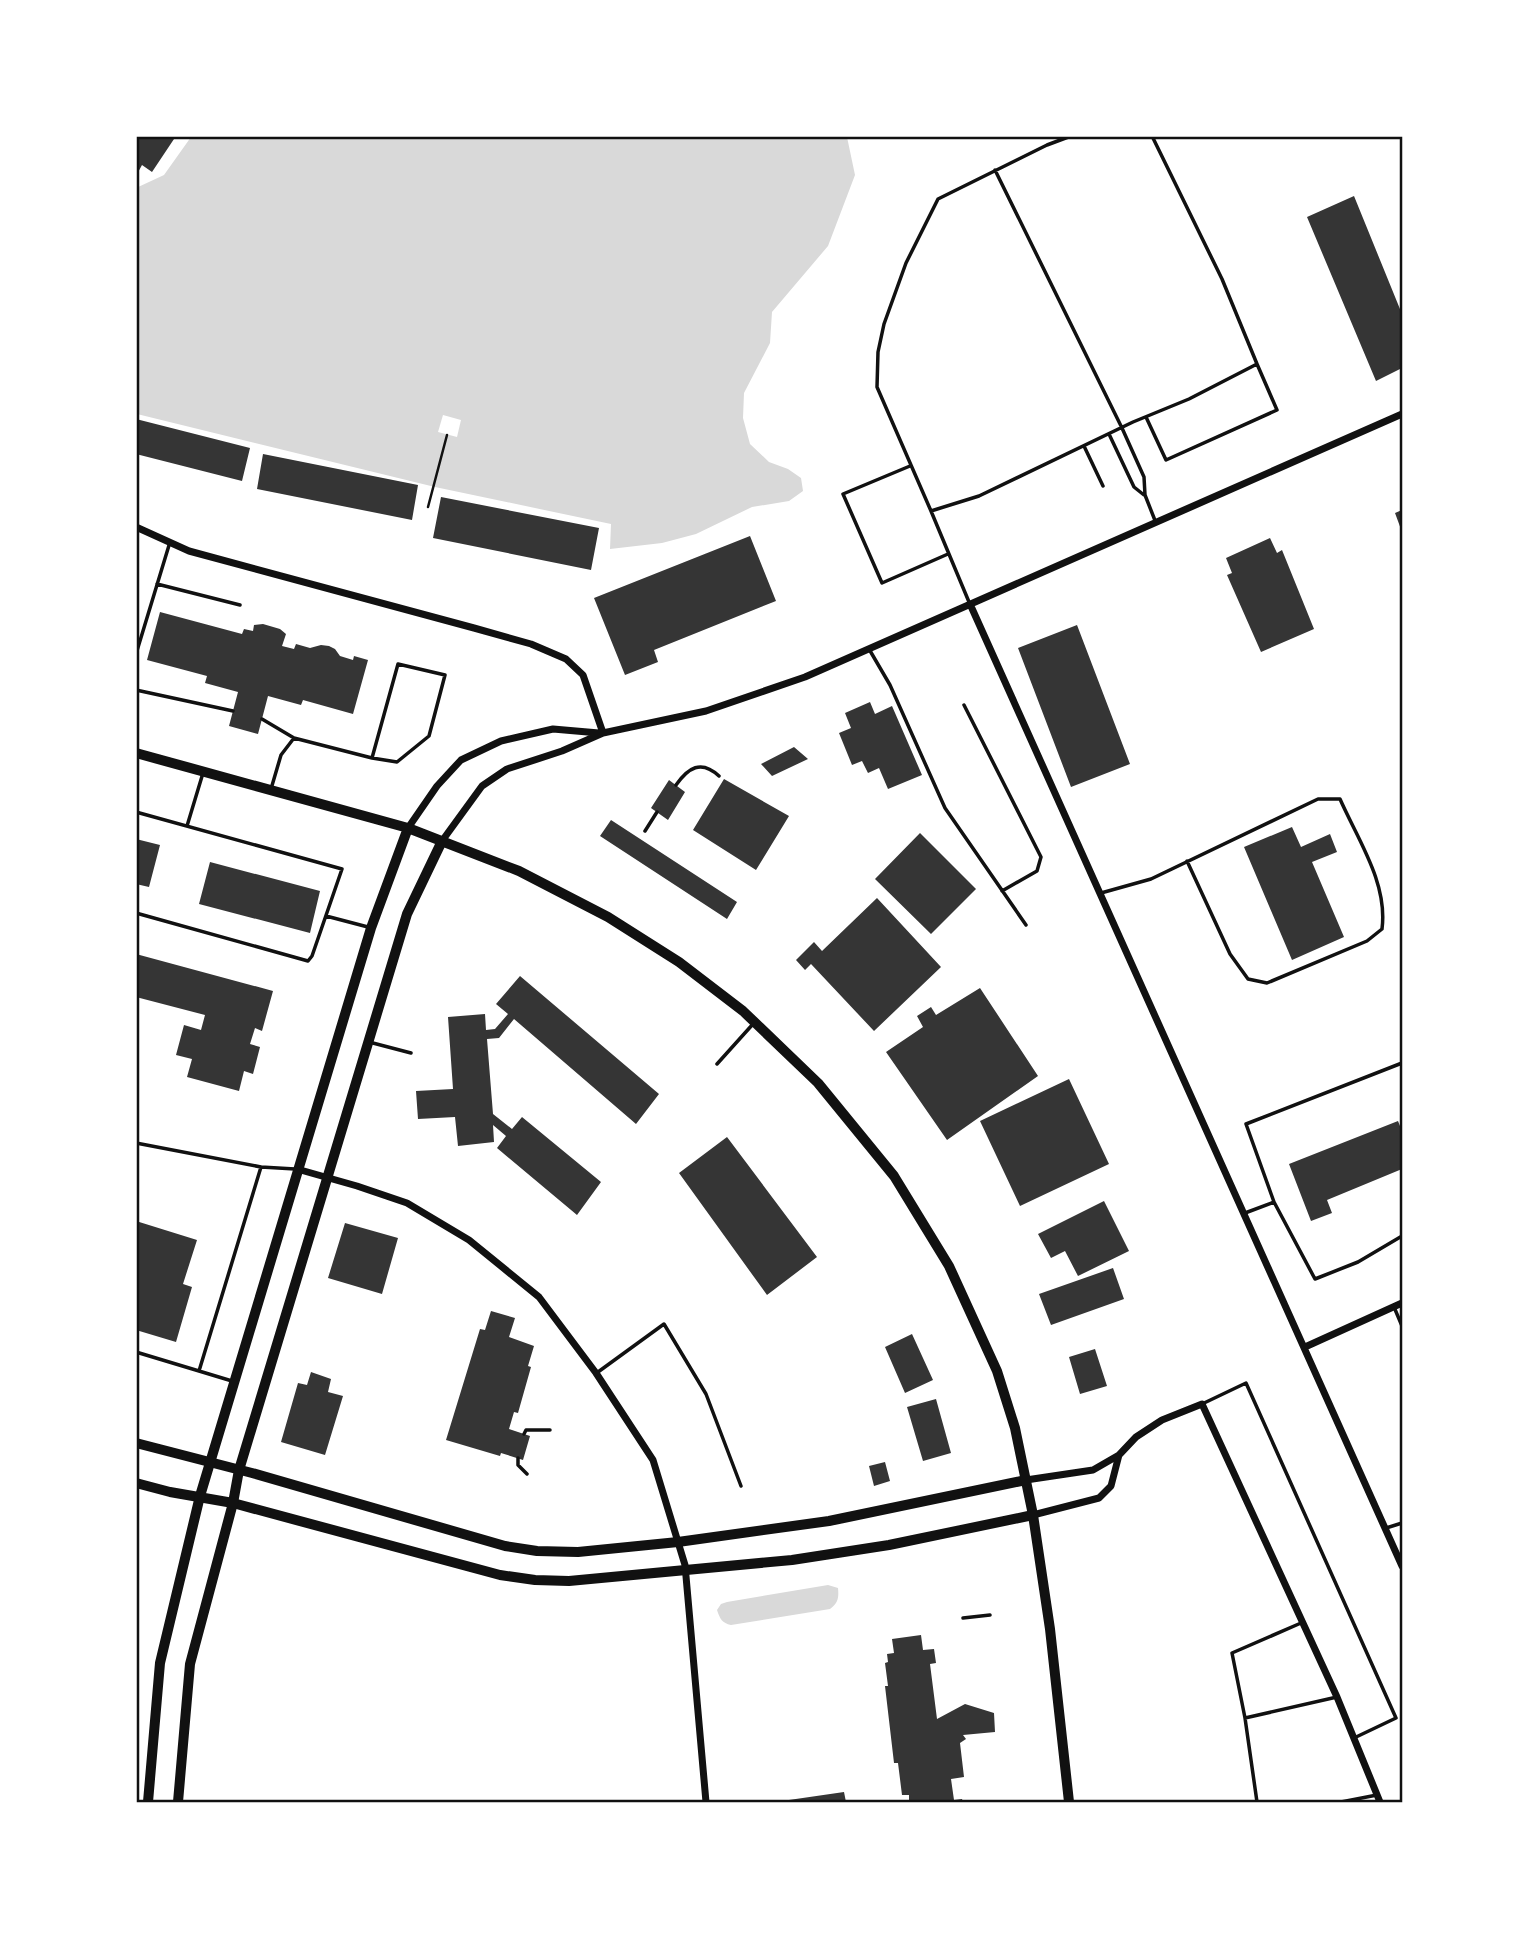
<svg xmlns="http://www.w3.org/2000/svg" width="1539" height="1939" font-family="Montserrat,sans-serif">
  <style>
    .water { fill: #d9d9d9 }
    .pier { fill: #fff }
    .building { fill: #353535 }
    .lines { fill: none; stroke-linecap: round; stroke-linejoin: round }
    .path { stroke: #111; stroke-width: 2.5 }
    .service { stroke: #111; stroke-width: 3.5 }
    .minor { stroke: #111; stroke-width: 7 }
    .tertiary { stroke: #111; stroke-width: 10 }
    .secondary { stroke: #111; stroke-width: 10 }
    .neatline { fill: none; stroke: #111; stroke-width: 2.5 }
  </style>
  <rect width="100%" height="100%" fill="#fff"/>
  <path class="water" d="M191 137H847L855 175 828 246 772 312 770 343 744 393 743 418 750 444 769 462 788 469 801 478 803 491 789 501 752 507 696 534 662 543 610 549 611 524 435 487 137 414 136 188 164 175Z
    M828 1585 838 1588C839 1598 838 1603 830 1609L731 1625C722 1623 720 1619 717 1610L721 1604 727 1602Z"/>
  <path class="pier" d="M443 415 461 420 457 437 438 432Z"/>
  <path class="building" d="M136 136H176L152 172 142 165 136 176Z
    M1354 196 1402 314V368L1376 381 1307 217Z
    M136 419 250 448 242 481 136 454Z
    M263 454 418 485 412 520 257 489Z
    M441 497 599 528 591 570 433 538Z
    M1402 510V532L1395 513Z
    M750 536 776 601 654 650 658 662 625 675 594 598Z
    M1270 538 1277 553 1282 550 1314 629 1261 652 1227 575 1232 573 1226 558Z
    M160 612 242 634 244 629 253 631 254 625 263 624 280 629 286 634 282 646 294 649 296 644 310 648 321 645 329 646 335 649 340 656 353 660 354 656 368 660 353 714 303 700 301 705 268 696 258 734 229 726 238 692 205 683 207 676 147 660Z
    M1077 625 1130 764 1071 787 1018 648Z
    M870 702 875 714 892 706 922 775 888 789 879 768 868 773 862 761 852 765 839 733 851 728 845 713Z
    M794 747 808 759 772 776 761 764Z
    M724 779 789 816 756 870 693 830Z
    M669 780 685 792 668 820 651 808Z
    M611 820 737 902 727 919 600 836Z
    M1292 827 1301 847 1330 834 1337 852 1312 862 1344 937 1292 960 1244 847Z
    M920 833 976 889 931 934 875 879Z
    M136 839 160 845 149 887 136 884Z
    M210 862 320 891 310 933 199 904Z
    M877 898 941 967 874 1031 811 964 805 970 796 960 814 942 822 951Z
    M136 954 273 991 262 1031 255 1028 250 1044 260 1047 253 1074 244 1071 239 1091 187 1077 192 1059 176 1055 184 1025 201 1030 205 1015 136 997Z
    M520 976 659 1094 636 1124 514 1019 499 1038 487 1039 493 1114 512 1129 522 1117 601 1182 577 1215 497 1148 506 1136 493 1125 494 1142 458 1146 455 1117 418 1119 416 1091 453 1089 448 1017 485 1014 486 1030 495 1029 508 1014 496 1004Z
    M980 988 1038 1076 947 1140 886 1052 923 1027 917 1016 931 1007 936 1015Z
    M1069 1079 1109 1164 1020 1206 980 1121Z
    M1398 1121 1402 1131V1169L1327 1200 1332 1213 1311 1221 1289 1164Z
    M727 1137 817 1257 767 1295 679 1173Z
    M1104 1201 1129 1251 1078 1276 1065 1251 1051 1258 1038 1234Z
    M136 1221 197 1240 183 1284 192 1287 176 1342 136 1330Z
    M345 1223 398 1238 382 1294 328 1278Z
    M1113 1268 1124 1299 1051 1325 1039 1294Z
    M491 1311 515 1318 509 1337 534 1346 528 1366 531 1367 518 1413 514 1412 509 1429 530 1436 523 1460 501 1453 500 1456 446 1440 480 1329 485 1330Z
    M912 1334 933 1380 905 1393 885 1347Z
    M1095 1349 1107 1386 1080 1394 1069 1357Z
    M311 1372 331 1379 328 1392 343 1396 325 1455 281 1442 298 1383 307 1385Z
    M936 1399 951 1453 923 1461 907 1407Z
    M885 1462 890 1481 874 1486 869 1466Z
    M921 1635 923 1650 934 1649 936 1663 930 1664 937 1719 965 1704 994 1713 995 1732 963 1735 966 1739 960 1743 964 1777 951 1779 954 1800 962 1799 963 1802H909V1795H902L898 1763H894L885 1686H888L885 1663 888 1662 887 1654 894 1653 892 1639Z
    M844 1792 846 1802H783L782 1801Z"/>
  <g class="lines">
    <path class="path" d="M428 507 447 435"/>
    <path class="service" d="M1071 136 1047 145 938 199 906 263 884 324 878 352 877 387 931 511 979 496 1133 422 1189 399 1257 364 1222 279 1152 136
      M995 170 1122 428 1144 477 1145 495 1156 523
      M1146 417 1166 460 1277 410 1257 364
      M1109 434 1134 487 1144 495
      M1084 446 1103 486
      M910 466 843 494 882 583 948 554
      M931 511 969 602
      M157 584 240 605
      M869 649 890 685 945 808 1026 925
      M136 654 170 542
      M136 690 233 711
      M964 705 1041 857 1037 871 1002 891
      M262 719 294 738
      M676 785C688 768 701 759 719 776
      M271 789 281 755 294 738 372 758 397 762 429 736 445 675 398 664 372 758
      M136 812 342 869 312 956 308 961 136 913
      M187 826 203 773
      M645 831 657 812
      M1101 893 1151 879 1318 799H1340C1358 840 1388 883 1382 929L1367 941 1267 983 1248 979 1230 954 1187 861
      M326 916 368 927
      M369 1042 411 1053
      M717 1064 753 1024
      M136 1143 261 1167
      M1274 1202 1315 1279 1358 1262 1402 1236
      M1245 1213 1274 1202 1246 1124 1402 1063
      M1394 1307 1402 1326
      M136 1352 199 1371
      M598 1372 664 1324 706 1394 741 1486
      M232 1381 199 1371 261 1167 295 1169
      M1202 1404 1246 1383 1396 1718 1354 1738
      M524 1434 526 1430H550
      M518 1458V1465L527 1474
      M1386 1528 1402 1523
      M963 1618 990 1615
      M1245 1718 1232 1653 1301 1623
      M1257 1802 1245 1718 1337 1697
      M1341 1802 1377 1795
      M1401 1802H1402"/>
    <path class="minor" d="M136 527 189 551 474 628 531 644 566 659 583 675 603 733
      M970 604 1402 1566
      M408 828 437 786 461 760 501 741 553 729 599 733
      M442 841 482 786 507 769 562 751 603 733 706 711 805 677 1402 414
      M297 1169 357 1186 407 1203 469 1240 539 1297 596 1373 653 1460 685 1565 706 1802
      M1305 1347 1402 1303
      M1026 1480 1093 1470 1119 1455 1136 1437 1162 1420 1202 1404 1337 1697 1380 1802
      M1033 1515 1099 1498 1111 1486 1119 1455"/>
    <path class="tertiary" d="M136 1443 252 1473 505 1546 537 1551 578 1552 678 1542 829 1521 1026 1480
      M136 1483 170 1492 233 1503 500 1575 535 1580 569 1581 792 1560 889 1545 1033 1515"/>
    <path class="secondary" d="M136 753 408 828 519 871 608 917 679 962 743 1011 818 1083 894 1176 949 1266 997 1371 1015 1428 1033 1515 1050 1629 1069 1802
      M148 1802 160 1663 200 1496 371 928 408 828
      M178 1802 190 1664 233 1503 239 1470 407 914 442 841"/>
  </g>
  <rect width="1539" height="1939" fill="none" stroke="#ffffff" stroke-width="276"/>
  <rect x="138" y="138" width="1263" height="1663" class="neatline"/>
</svg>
